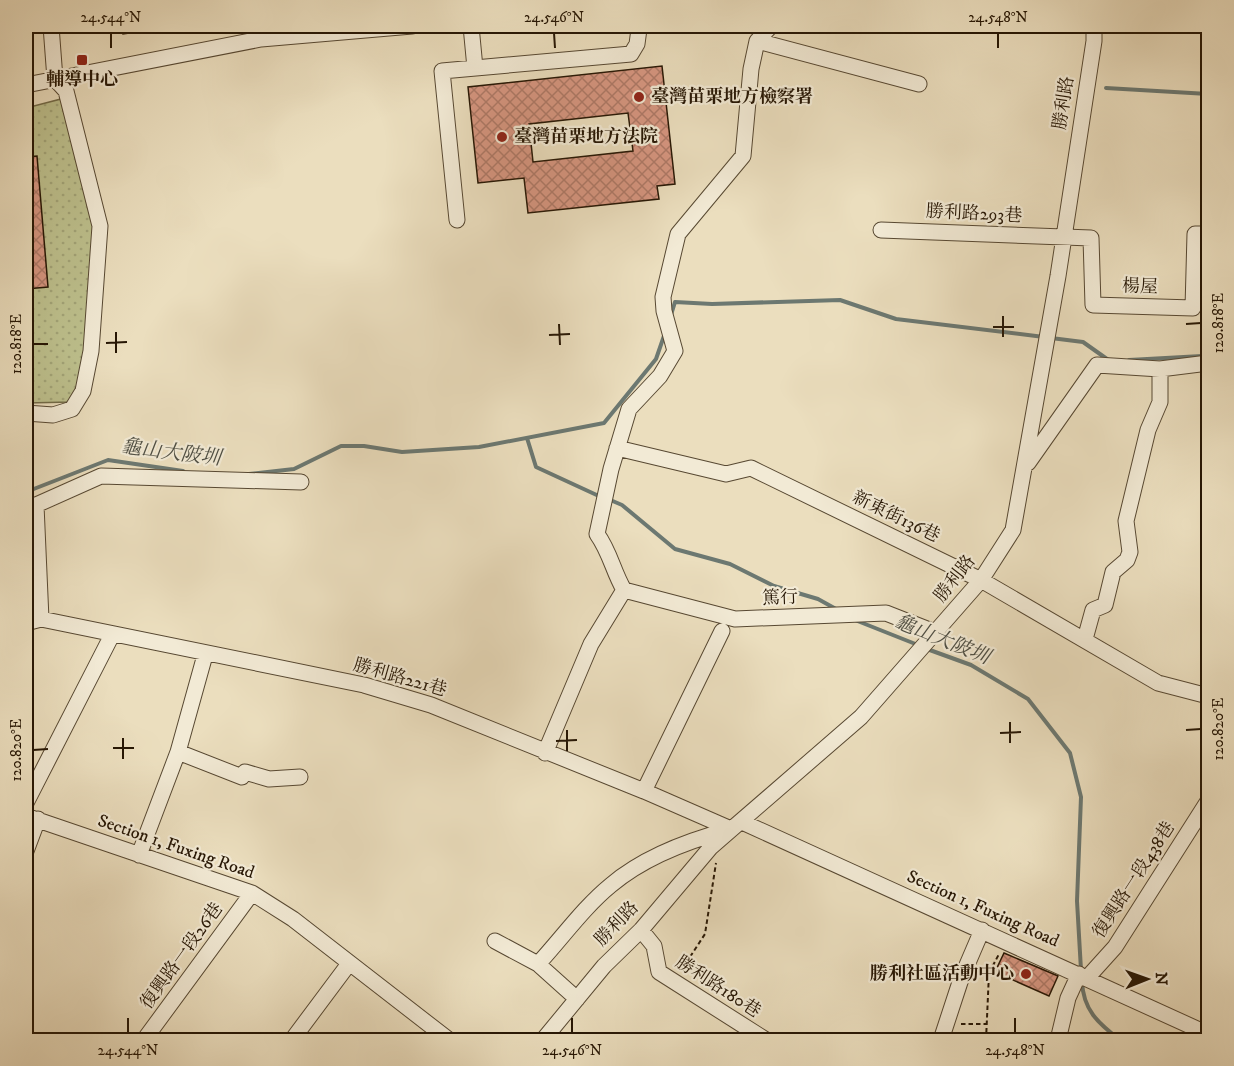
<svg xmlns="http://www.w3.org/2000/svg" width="1234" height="1066" font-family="'IM FELL DW Pica','Noto Serif TC',serif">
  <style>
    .grass { fill: url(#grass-dots); stroke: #726b48; stroke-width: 1.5 }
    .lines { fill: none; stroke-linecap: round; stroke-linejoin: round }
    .stream { stroke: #6c7871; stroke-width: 4 }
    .building { fill: url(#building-cross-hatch); stroke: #261604; stroke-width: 1.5; fill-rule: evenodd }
    .minor-casing { stroke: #574832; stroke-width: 17 }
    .path { stroke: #261604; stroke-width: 2; stroke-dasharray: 4.5 3; stroke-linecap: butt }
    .minor { stroke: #f2ead5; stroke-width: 15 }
    .ticks { fill: none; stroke: #261604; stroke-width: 2 }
    .poi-dot { fill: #8f2418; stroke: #f2ead5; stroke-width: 2 }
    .labels { text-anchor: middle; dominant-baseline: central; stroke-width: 4.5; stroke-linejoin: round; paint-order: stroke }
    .poi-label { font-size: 18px; font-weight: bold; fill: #261604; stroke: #f2ead5; text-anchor: start }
    .street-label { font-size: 18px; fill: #261604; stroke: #f2ead5 }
    .water-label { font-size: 20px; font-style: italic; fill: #4f4f44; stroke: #f2ead5 }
    .neatline { fill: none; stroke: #261604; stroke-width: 2 }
    .ticks-label { font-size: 15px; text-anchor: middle; fill: #261604 }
  </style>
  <defs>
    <pattern id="grass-dots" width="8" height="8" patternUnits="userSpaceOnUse" patternTransform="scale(1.5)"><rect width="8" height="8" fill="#bdc08d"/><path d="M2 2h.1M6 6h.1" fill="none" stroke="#a2a478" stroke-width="1.8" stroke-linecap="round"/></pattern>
    <pattern id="building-cross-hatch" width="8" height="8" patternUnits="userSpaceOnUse" patternTransform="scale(1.5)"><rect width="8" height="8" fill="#d79681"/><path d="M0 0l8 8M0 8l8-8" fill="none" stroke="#ae7967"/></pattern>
  </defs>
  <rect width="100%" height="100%" fill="#ebdebe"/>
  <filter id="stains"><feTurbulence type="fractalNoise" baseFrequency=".00333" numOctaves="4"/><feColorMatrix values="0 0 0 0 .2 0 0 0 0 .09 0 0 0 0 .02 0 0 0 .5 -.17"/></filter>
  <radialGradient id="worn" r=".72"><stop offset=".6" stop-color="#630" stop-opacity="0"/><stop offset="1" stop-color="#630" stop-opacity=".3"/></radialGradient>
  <path class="grass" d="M61 99 96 212 86 384 71 402 26 403V108Z"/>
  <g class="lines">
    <path class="stream" d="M1106 88 1208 94
      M671 315 675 302 712 304 840 300 896 319 1044 337
      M1051 338 1083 342 1107 359
      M1129 360 1202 356
      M527 438 536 467 601 497
      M249 474 294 469 341 446H364L402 452 479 447 604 423 656 359 665 333
      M26 492 108 460 183 471
      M608 499 622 505 675 549 730 564 774 586 818 599 836 609
      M855 620 918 645
      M927 649 971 665 1028 699 1070 753 1081 797 1077 901 1081 970
      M1082 981C1083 1010 1098 1023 1120 1040"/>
  </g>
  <path class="building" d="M122 26H180L123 34Z
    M662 66 675 184 657 186 659 199 528 213 524 178 478 183 468 87ZM628 113 633 151 533 162 529 124Z
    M37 156 48 287 26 289V157Z
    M1004 953 1058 976 1049 996 995 972Z"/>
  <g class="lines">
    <g class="minor-casing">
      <path id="minor" d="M471 26 475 68
        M757 41 919 84
        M26 85 261 39 412 26
        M457 220 442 71 631 54 637 44 639 29
        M881 230 1091 238 1093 305 1193 308 1195 234H1208
        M26 413 53 415 72 409 83 391 91 351 100 226 66 91 55 79 51 26
        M617 448 726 474 751 468 981 580 1158 683 1208 696
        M1028 463 1097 365 1160 369 1208 363
        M26 505H36L101 476 301 482
        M624 590 735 619 886 613 937 633
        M41 619 364 685 431 705 644 791 731 829
        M26 623 41 619 36 505
        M1085 639 1093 610 1105 605 1113 572 1127 560 1130 552 1126 521 1148 430 1160 402V369
        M178 752 242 777 245 772 269 779 300 777
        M545 753 591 644 624 590C613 571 610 552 597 534L611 469 629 409 660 376 675 351 664 311 663 297 678 234 743 156 751 69 757 41 771 26
        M644 791 722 631
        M26 803 112 635
        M26 816 252 893 293 919 449 1040
        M742 822 1208 1034
        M26 851 38 819
        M139 855 178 752 205 655
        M641 930 654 946 659 972 766 1040
        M495 941 538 964 577 999
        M538 964C562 938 584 907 611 885 644 857 687 841 728 830
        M1087 978 1115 947 1208 801
        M144 1040 252 893
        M292 1040 348 965
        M543 1040 604 966 641 930 711 847 861 717 981 580 1013 530 1058 276 1094 41V26
        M941 1040 961 979 982 930
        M1058 1040 1068 998 1079 974"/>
    </g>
    <path class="path" d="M686 963 705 934 716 863
      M961 1024H986
      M986 1040 989 973 999 954"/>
    <use href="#minor" class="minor"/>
  </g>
  <path class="ticks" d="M111 33V48M554 33 555 48M998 33V48M1003 316V337M559 324 560 345M1186 324 1201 323M993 327H1014M116 332V353M549 335 570 334M106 343 127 342M33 344H48M1010 722V743M567 730V751M1186 730 1201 729M1000 733 1021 732M123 738V759M556 741 577 740M113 748H134M33 750 48 749M128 1018V1033M572 1018V1033M1015 1018V1033"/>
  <g class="poi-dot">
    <rect x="76" y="54" width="12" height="12" rx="3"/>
    <circle cx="639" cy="97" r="6"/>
    <circle cx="502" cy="137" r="6"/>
    <circle cx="1026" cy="974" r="6"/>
  </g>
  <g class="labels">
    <g class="poi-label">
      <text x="82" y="80" text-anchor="middle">輔導中心</text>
      <text x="651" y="97">臺灣苗栗地方檢察署</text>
      <text x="514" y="137">臺灣苗栗地方法院</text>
      <text x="1014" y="974" text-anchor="end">勝利社區活動中心</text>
    </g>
    <g class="street-label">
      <text transform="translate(1064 103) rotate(-81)">勝利路</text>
      <text transform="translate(974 214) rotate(3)">勝利路293巷</text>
      <text transform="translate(1140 287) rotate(2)">楊屋</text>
      <text transform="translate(896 517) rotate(26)">新東街136巷</text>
      <text transform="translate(955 579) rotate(-52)">勝利路</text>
      <text transform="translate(780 598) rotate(-2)">篤行</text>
      <text transform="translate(400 678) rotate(16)">勝利路221巷</text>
      <text transform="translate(176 847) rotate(19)">Section 1, Fuxing Road</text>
      <text transform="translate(1134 880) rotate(-57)">復興路一段438巷</text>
      <text transform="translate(983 909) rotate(24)">Section 1, Fuxing Road</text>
      <text transform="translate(617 924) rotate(-46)">勝利路</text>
      <text transform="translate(182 956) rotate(-54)">復興路一段26巷</text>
      <text transform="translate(718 987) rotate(33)">勝利路180巷</text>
    </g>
    <g class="water-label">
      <text transform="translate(171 453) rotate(7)">龜山大陂圳</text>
      <text transform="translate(942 640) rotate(22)">龜山大陂圳</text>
    </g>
  </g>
  <rect width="1234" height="1066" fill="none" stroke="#ebdebe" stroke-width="66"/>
  <g transform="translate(1147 979) rotate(89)" stroke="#f2ead5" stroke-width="4.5" paint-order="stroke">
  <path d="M0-4.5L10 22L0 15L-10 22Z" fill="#261604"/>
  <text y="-9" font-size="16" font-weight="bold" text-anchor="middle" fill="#261604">N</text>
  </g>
  <rect x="33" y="33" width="1168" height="1000" class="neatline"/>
  <g class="ticks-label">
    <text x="111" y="22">24.544°N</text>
    <text x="554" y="22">24.546°N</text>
    <text x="998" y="22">24.548°N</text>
    <text transform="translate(1218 323) rotate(-90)" y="5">120.818°E</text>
    <text transform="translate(16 344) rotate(-90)" y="5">120.818°E</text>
    <text transform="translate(1218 729) rotate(-90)" y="5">120.820°E</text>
    <text transform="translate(16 750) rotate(-90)" y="5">120.820°E</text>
    <text x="128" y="1055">24.544°N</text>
    <text x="572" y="1055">24.546°N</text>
    <text x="1015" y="1055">24.548°N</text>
  </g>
  <rect width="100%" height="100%" filter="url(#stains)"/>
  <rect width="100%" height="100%" fill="url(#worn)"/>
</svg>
